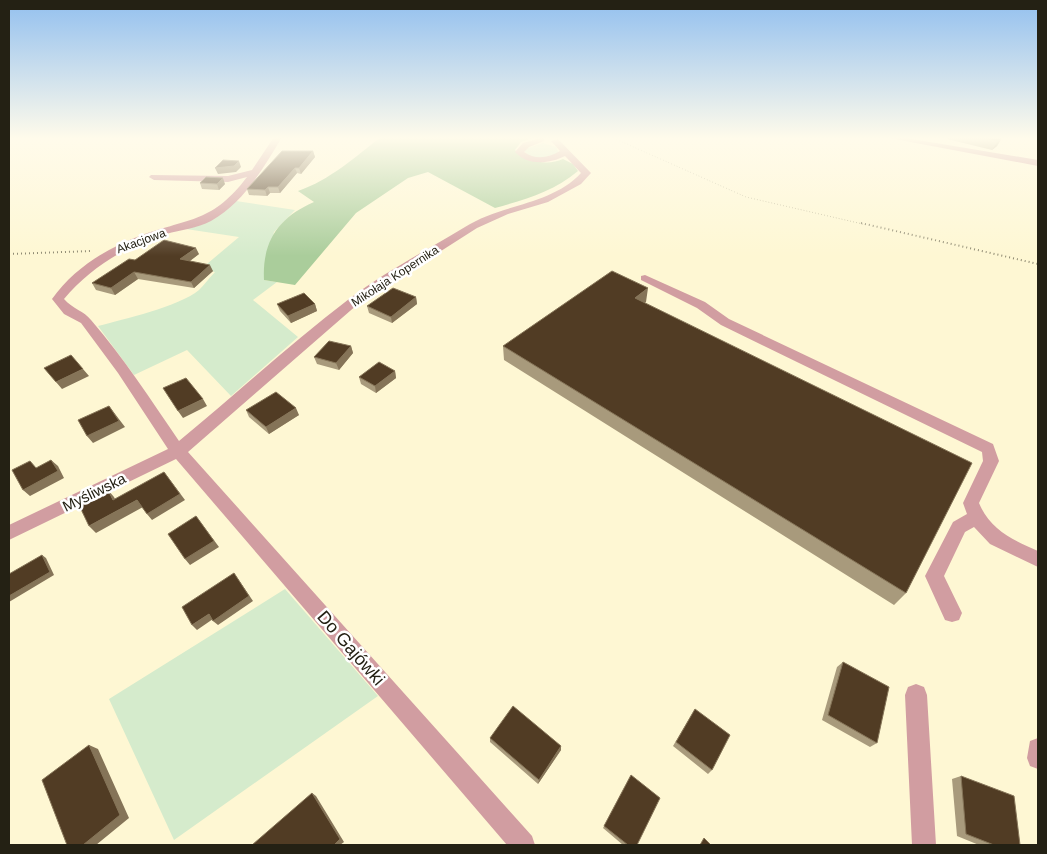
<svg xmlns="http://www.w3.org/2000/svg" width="1047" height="854" font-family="Arial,sans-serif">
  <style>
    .green { fill: #d5ebcc }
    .forest { fill: #aacd9b }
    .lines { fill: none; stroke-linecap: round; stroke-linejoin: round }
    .path-far1 { stroke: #8e8971; stroke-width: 1; stroke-dasharray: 0.5 2.5; stroke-linecap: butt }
    .path { stroke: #8e8971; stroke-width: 2; stroke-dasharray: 1 3; stroke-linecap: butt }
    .minor { fill: #d19da1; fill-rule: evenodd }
    .wall { fill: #a89a7c }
    .shaded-wall { fill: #857458 }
    .building { fill: #513c24; stroke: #857458 }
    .labels { text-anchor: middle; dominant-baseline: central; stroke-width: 5; stroke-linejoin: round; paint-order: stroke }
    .far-street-label { font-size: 12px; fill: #242114; stroke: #fff }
    .street-label { font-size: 15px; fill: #242114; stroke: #fff }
    .near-street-label { font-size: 18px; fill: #242114; stroke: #fff }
  </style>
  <rect width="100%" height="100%" fill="#fef7d3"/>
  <path class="green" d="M543 143 556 147 559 153C548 159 532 161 524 151L525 149Z
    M236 201 295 210 274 232 264 280 277 282 253 300 298 337 231 396 187 350 134 375 98 326C124 319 178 307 199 290 204 285 209 278 215 272L201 269 239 237 186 229Z
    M285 589 378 696 174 840 109 699Z"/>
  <path class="forest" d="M381 137H530L533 138 521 142 515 150C527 162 548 166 563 159L573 164 578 171C553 192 526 199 495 208L428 172 408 178 356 213 295 285 264 280C262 241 279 217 314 202L298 191C330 180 355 157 381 137Z"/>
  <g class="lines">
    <path class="path-far1" d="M611 137 746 197 867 225"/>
    <path class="path" d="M861 223 1038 264
      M9 254 92 251"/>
    <path class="minor" d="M274 137H282C263 169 244 202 211 221 197 228 181 230 166 234 126 246 92 266 64 299 73 309 84 311 91 320 124 358 151 400 179 441 236 394 290 344 349 299 385 272 427 250 465 227 501 204 552 205 581 173L565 156C549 164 528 166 515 152L523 143 544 137V141L529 147 524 152C535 160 549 158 560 151L551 141 558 139 591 173 581 184 548 202 508 214 477 228 358 304 188 452 532 836 535 845H507L176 459 9 540V525L168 449 118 373 81 323 64 314 52 299C74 268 107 248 142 235 190 218 213 222 247 177L228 182 154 180 149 177 151 175 228 176 252 170Z
      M884 137H900L1038 160V166Z
      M645 275 705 302 729 319 993 444 999 461 979 503C990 530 1013 540 1038 551V567L990 544 974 527 965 532 944 576 962 613 959 620 952 622 945 620 925 576 953 522 967 514 963 503 983 461 982 452 721 325 697 308 641 280V276Z
      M916 684 924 687 927 695 936 845H912L905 695 908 687Z
      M1038 738V769L1030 766 1027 758 1030 741Z"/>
  </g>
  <path class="wall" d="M948 137H1002L997 146 992 150 947 139Z
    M313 151 315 157 301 174 297 173 280 193H270L267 196 249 195 247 189Z
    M200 183 225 184 219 190 202 189Z
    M199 254 190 261 213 271 194 288 138 279 115 295 96 290 92 283 135 260Z
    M416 297 417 304 392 323 369 313 367 306Z
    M646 302 644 303 906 593 894 605 504 360 503 346Z
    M277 304H315L317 311 291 323 280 311Z
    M351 346 353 353 339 370 317 364 314 357Z
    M395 371 396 378 376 393 361 384 359 377Z
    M246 410 299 415 269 434 249 417Z
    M843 662 877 743 870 747 822 720 837 667Z
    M695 709 712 770 708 774 673 746Z
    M490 738 561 746V750L538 784 490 742Z
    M961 776 1020 845H979L957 836 952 779Z
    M629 779 637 845H623L603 828Z"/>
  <path class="shaded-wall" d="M1002 138 997 146 992 150 998 141Z
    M313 151 315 157 301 174 299 168Z
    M239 161 241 167 236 172 218 174 215 168Z
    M295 168 297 173 280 193 278 187Z
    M223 178 225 184 219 190 217 184Z
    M268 187 270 193 267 196 265 190Z
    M196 248 199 254 183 266 180 259Z
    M210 265 213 271 194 288 191 282Z
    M134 272 138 279 115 295 111 288Z
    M648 288 646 302 632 312 635 298Z
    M416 297 417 304 392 323 391 317Z
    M315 304 317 311 291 323 288 316Z
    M351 346 353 353 339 370 336 363Z
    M83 369 89 376 62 389 56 382Z
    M395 371 396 378 376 393 375 386Z
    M203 399 207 406 183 418 178 411Z
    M109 406 125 427 93 443 87 436Z
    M296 408 299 415 269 434 266 427Z
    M51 460 58 466 64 478 30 496 23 490Z
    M164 472 185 500 152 520 147 514Z
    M108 490 114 497 119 507 113 500Z
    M137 500 143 507 96 533 89 526Z
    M196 516 219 547 190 565 185 559Z
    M42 555 46 558 54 575 9 602V596Z
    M234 573 253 601 218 625 213 621Z
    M209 614 213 619 197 630 192 625Z
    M89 745 98 749 129 818 96 845H83Z
    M561 746V750L538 784 539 780Z
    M312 793 316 796 344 842 340 845H334Z"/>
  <path class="building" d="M977 137H1002V138L998 141Z
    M282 151H313L299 168H295L278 187H268L265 190 247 189Z
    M223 160 239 161 234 166 215 168Z
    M206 177 223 178 217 184 200 183Z
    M164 240 196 248 180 259 210 265 191 282 134 272 111 288 92 283 129 259 135 260Z
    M612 271 648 288 635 298 972 463 906 593 503 346Z
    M393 288 416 297 391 317 367 306Z
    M304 293 315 304 288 316 277 304Z
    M329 341 351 346 336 363 314 357Z
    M71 355 83 369 56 382 44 368Z
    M379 362 395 371 375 386 359 377Z
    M186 378 203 399 178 411 163 388Z
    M276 392 296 408 266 427 246 410Z
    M109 406 119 421 87 436 78 420Z
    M51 460 58 471 23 490 12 470 30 461 36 468Z
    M164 472 180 494 147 514 137 500 89 526 79 505 108 490 113 500Z
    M196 516 214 541 185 559 168 534Z
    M42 555 50 572 9 596V574Z
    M234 573 249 596 213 621 209 614 192 625 182 607Z
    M843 662 889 687 877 743 828 715Z
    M513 706 561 746 539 780 490 738Z
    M695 709 730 735 712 770 676 742Z
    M89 745 120 815 83 845H67L42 780Z
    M631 775 660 798 637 845H628L604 826Z
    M961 776 1014 796 1020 845H994L966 834Z
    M312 793 340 839 334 845H252Z
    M704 838 711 845H700Z"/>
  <linearGradient id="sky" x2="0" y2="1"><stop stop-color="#93c0ef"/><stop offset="0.54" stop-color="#fffbeb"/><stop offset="1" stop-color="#fffbeb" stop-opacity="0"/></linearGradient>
  <rect width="1047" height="256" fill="url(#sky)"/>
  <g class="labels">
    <g class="far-street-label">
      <text transform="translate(141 241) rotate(-20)">Akacjowa</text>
      <text transform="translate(395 276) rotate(-33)">Mikołaja Kopernika</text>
    </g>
    <g class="street-label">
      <text transform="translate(94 492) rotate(-26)">Myśliwska</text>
    </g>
    <g class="near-street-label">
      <text transform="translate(351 648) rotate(49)">Do Gajówki</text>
    </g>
  </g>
  <rect width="1047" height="854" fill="none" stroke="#242114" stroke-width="20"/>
</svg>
